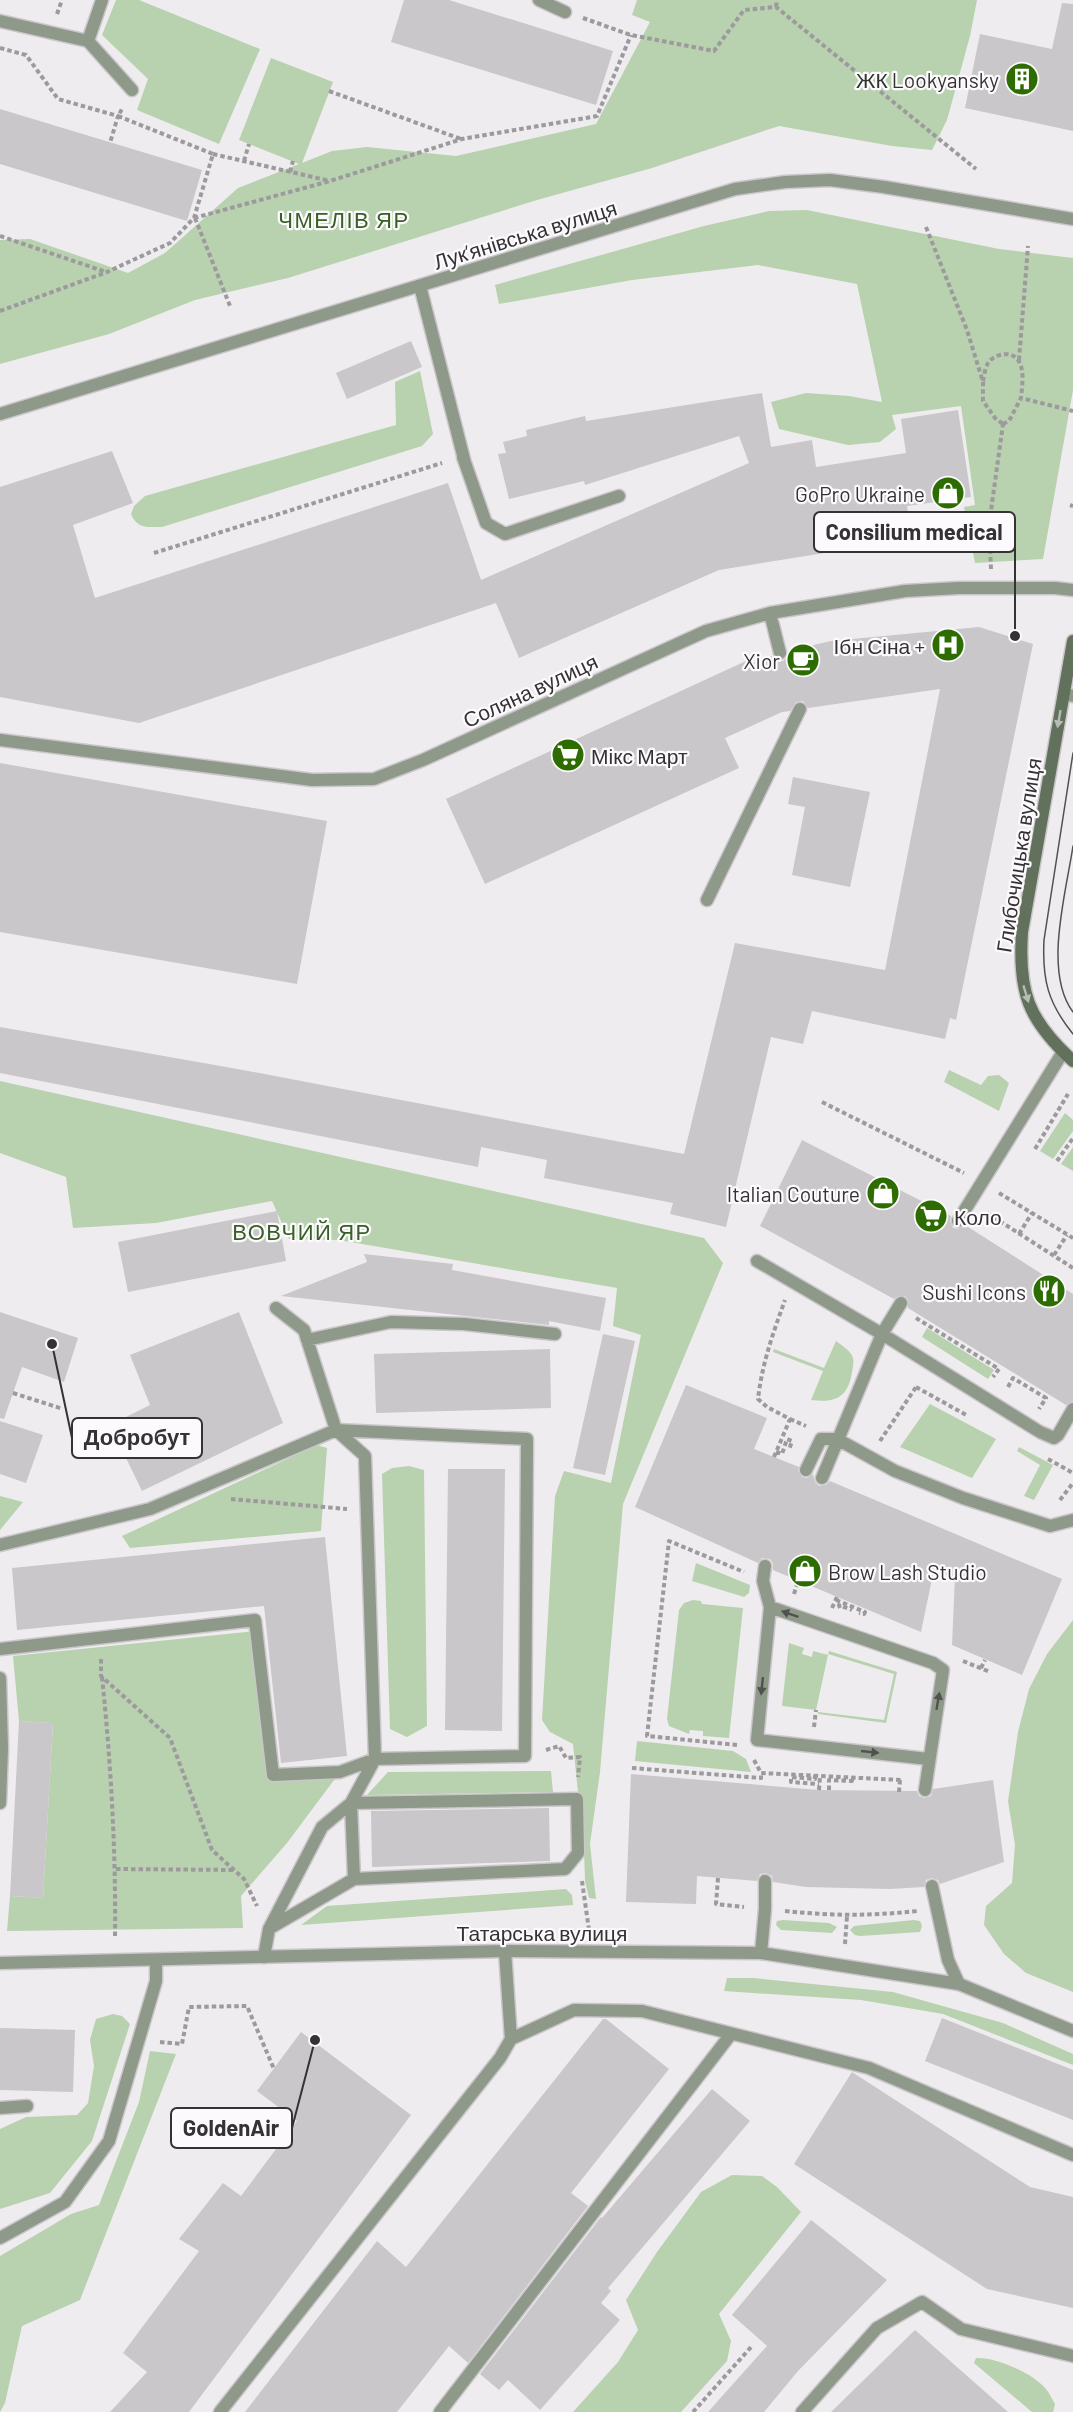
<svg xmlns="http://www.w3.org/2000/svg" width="1073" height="2412" font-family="Barlow,sans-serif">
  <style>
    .green { fill: #b8d1af }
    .building { fill: #c9c7c9 }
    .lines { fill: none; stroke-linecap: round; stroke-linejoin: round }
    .service-casing { stroke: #cac7ca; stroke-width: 15 }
    .minor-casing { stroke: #cac7ca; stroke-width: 15 }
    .secondary-casing { stroke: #cac7ca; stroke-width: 15 }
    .path { stroke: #9c9a9c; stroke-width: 4; stroke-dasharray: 4.5 3; stroke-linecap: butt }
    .service { stroke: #8e998a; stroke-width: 12 }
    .minor { stroke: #8e998a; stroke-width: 12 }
    .secondary { stroke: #61715b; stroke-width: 12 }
    .tram { stroke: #525152; stroke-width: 1.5 }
    .oneway { fill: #b6bcb4 }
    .oneway2 { fill: #4f524e }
    .labels { text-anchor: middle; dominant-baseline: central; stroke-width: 4.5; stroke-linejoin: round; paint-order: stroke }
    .poi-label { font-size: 21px; fill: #343334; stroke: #fcfafc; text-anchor: end }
    .street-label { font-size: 21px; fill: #343334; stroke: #fcfafc }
    .neighbourhood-label { font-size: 22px; letter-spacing: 1.5px; fill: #376025; stroke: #fcfafc }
    .leader { fill: none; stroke: #343334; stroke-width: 2 }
    .callout-dot { fill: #343334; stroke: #fcfafc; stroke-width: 2 }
    .callout { fill: #fcfafc; stroke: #343334; stroke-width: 2 }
    .callout-label { font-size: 22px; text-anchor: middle; font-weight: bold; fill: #343334 }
  </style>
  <rect width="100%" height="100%" fill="#efecef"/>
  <path class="green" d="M116 0H139L260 49 219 144 137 110 148 79 102 35Z
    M637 0H977L970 36 947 120 932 150 892 146 779 126 652 168 537 200 288 278 195 300 109 334 0 364V240L30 239 128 273 165 253 238 188 299 164 239 140 271 58 333 82 302 163 332 151 367 147 456 156 596 124 650 22 632 15Z
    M807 210 999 249 1073 258V390L1043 559 975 563 964 507 975 505 961 406 892 415 896 429 880 442 848 445 779 429 771 402 806 393 849 396 882 402 857 284 758 265 632 280 499 304 495 285 704 226 769 211Z
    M420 371 433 434 422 446 162 527C147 527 137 529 131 514L134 506 145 496 396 425 395 382Z
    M949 1070 981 1085 988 1076 999 1075 1009 1083 999 1111 944 1082Z
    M0 1081 704 1238 723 1263 623 1504 600 1772 590 1844 596 1899 589 1898 585 1881 584 1849 573 1744 550 1732 542 1720 555 1496 564 1471 611 1483 641 1335 613 1326 617 1288 339 1240 289 1239 272 1201 156 1223 73 1228 66 1177 0 1153Z
    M1065 1113 1073 1120V1131L1053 1159 1040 1151Z
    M1073 1147V1171L1061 1164Z
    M927 1328 994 1370 988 1379 922 1337Z
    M836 1341C841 1345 848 1349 851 1354 855 1359 853 1367 852 1372 848 1398 835 1403 811 1400L823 1371 773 1352 774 1349 824 1368Z
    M930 1404 996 1439 972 1478 900 1447Z
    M317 1445 327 1448 321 1531 130 1548 122 1536Z
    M1019 1447 1053 1465 1034 1500 1024 1496 1040 1465 1017 1451Z
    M409 1466 424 1470 427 1726 407 1737 390 1729 382 1474 392 1468Z
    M0 1496 23 1502 0 1530Z
    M696 1563 750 1585 749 1593 744 1597 692 1581Z
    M693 1600 701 1601 702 1604 743 1608 729 1738 703 1736V1731L690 1730 689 1734 669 1726 667 1719 679 1610 684 1603Z
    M1073 1620V1992L1026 1973 1004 1954 984 1925 986 1906 1012 1883 1015 1845 1008 1801 1018 1732 1029 1689 1047 1654Z
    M257 1631 273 1774 340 1772 287 1843 241 1896 243 1928 7 1931 10 1896 43 1898 53 1723 19 1721 13 1656Z
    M789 1643 804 1648 802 1654 812 1657 813 1651 828 1655 816 1710 782 1706Z
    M829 1651 897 1672 886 1723 818 1714V1712L884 1720 894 1674 828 1654Z
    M637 1741 733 1751 746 1759 751 1772 635 1761Z
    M551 1771 553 1792 367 1795 388 1772Z
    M566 1889 572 1895 573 1905 301 1925 327 1906Z
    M783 1920 829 1923 837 1927 832 1933 781 1930 776 1925 777 1921Z
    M914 1920 920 1921 922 1926 920 1932 860 1936 855 1935 850 1930 854 1926Z
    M727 1978H753L893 1992 1003 2023 1073 2054V2065L943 2014 861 2000 724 1991Z
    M113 2014 122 2016 130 2024 92 2141 50 2193 0 2209V2129L26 2117 77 2115 88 2103 94 2066 90 2040 96 2019Z
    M150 2051 176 2054 80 2300 22 2326 5 2403 0 2412V2256L71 2214 99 2205 139 2102Z
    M732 2175 762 2176 777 2187 801 2212 719 2314 731 2341 727 2361 681 2412H573L618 2362 638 2330 626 2300 657 2252 701 2192Z
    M976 2358C996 2357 1032 2373 1045 2388 1049 2392 1052 2399 1055 2404L1053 2412H1032L974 2363Z"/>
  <path class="building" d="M404 0H449L613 51 596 105 391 42Z
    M1062 3 1073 4V131L965 108 980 34 1052 49Z
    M0 109 202 170 187 221 0 164Z
    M411 341 422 367 347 399 336 373Z
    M762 393 771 447 812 440 816 467 906 453 901 419 958 410 971 497 907 506 912 539 719 570 519 658 496 603 139 723 0 697V487L112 451 133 503 73 525 95 598 448 483 481 580 749 463 739 436 585 485 584 481 509 499 498 454 506 453 503 442 527 436 526 430 585 416 586 421Z
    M979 627 1033 644 956 1020 950 1018 945 1039 812 1011 803 1044 771 1037 726 1227 670 1214 673 1203 544 1178 547 1160 481 1147 478 1167 0 1073V1027L243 1070 684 1154 735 943 885 970 940 689 808 708 803 701 796 702 790 711 782 712 725 738 739 768 485 884 446 799 746 661 747 665 772 656 777 661H783L788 656V651L831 641Z
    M0 763 327 821 297 984 0 932Z
    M793 777 870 792 850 887 792 875 805 807 788 804Z
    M802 1140 947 1214 951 1216 950 1221 953 1228 958 1229 965 1225 1073 1294V1401L1066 1405 908 1308V1300L905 1296H898L894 1299 760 1226Z
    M277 1211 286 1261 128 1292 118 1242Z
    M364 1254 453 1264 452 1270 606 1298 600 1331 549 1321V1325L281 1296 367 1262Z
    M0 1312 78 1338 64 1382 22 1367 4 1419 0 1418Z
    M239 1312 283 1423 142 1491 110 1425 150 1405 130 1355Z
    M603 1334 635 1341 605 1475 573 1468Z
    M550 1349 551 1408 376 1413 374 1354Z
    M686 1385 767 1418 754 1449 799 1467 798 1471 802 1477 807 1478 813 1474 815 1482 819 1486 826 1485 830 1481 1062 1579 1022 1675 952 1645 955 1576 933 1574 921 1632 773 1570V1563L770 1559 762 1558 758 1563 635 1507Z
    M0 1421 43 1435 26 1483 0 1474Z
    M448 1469H505L502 1731 445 1730Z
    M325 1537 347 1756 281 1763 264 1606 17 1630 12 1568Z
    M19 1721 53 1723 43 1898 10 1896Z
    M631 1774 819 1790 917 1791 919 1796 924 1798 931 1796 933 1789 993 1780 1004 1862 940 1884 938 1880 931 1878 926 1880 924 1887 890 1889 806 1887 773 1882 772 1876 766 1873 760 1874 757 1881 697 1876 696 1904 626 1902Z
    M549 1808 550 1861 372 1867 371 1811Z
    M942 2018 1073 2070V2120L925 2061Z
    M603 2019H606L669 2069 571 2193 588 2206 468 2363 449 2346 397 2412H245L377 2241 406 2267Z
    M0 2028 75 2030 73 2092 0 2090Z
    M301 2032 411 2115 189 2412H110L147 2372 123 2353 199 2251 179 2239 223 2183 241 2196 297 2121 257 2091Z
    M852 2072 1030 2187 1073 2197V2308L987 2289 794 2164Z
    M712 2089 750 2121 608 2288 611 2291 601 2303 620 2320 540 2410 508 2380 499 2390 480 2374 601 2217 602 2218Z
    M811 2220 887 2280 798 2371 764 2412H708L767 2346 732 2315Z
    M915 2330 1008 2412H831Z"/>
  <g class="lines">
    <g class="service-casing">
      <path id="service" d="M539 0 565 12
        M0 21 88 41 132 90
        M88 41 102 0
        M420 286 465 463 463 457 486 523 505 534 619 496
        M770 613 780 653
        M1064 694 1073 696
        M0 740 312 780 374 779 423 760 706 631 770 613 905 591 959 588H1055L1073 590
        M707 900 800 709
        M958 1221 1063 1052
        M757 1261 882 1334 1040 1432 1054 1438 1058 1435 1073 1409
        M307 1340 391 1322 464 1324 555 1334
        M806 1470 821 1439H837L895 1471 963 1498 1050 1526 1073 1520
        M822 1478 882 1334 901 1303
        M0 1545 150 1509 336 1430 527 1439 525 1756 375 1759 340 1772 273 1775 255 1620 0 1649
        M765 1566 763 1581 770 1607 757 1740 928 1759
        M770 1607 933 1663 943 1670 925 1790
        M0 1678 2 1748 0 1803
        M932 1886 948 1960 959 1984
        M270 1928 354 1879 565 1869 578 1853 577 1799 351 1803 354 1879
        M761 1953 765 1909V1881
        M264 1957 269 1929 322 1827 351 1803 375 1759 365 1456 336 1430 304 1330 276 1308
        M511 2039 574 2010 642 2011 869 2068 1073 2155
        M0 2108 27 2106
        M0 2238 65 2202 109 2141 156 1981V1960
        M220 2412 500 2058 511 2039 505 1951
        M440 2412 731 2034
        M802 2412 877 2328 922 2302 961 2329 1073 2356"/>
    </g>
    <g class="minor-casing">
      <path id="minor" d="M0 414 735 189 785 182 830 180 884 187 1073 219
        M0 1963 505 1951 761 1953 959 1984 1073 2031"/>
    </g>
    <g class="secondary-casing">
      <path id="secondary" d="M1073 641 1022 932C1018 992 1028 1020 1073 1061"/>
    </g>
    <path class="path" d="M776 7 777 0
      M57 14 62 0
      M583 18 631 35 714 51 744 10 776 7 976 169
      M0 48 26 55 58 99 118 116 110 143
      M329 91 461 139
      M213 154 330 181
      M244 161 249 144
      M290 172 293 161
      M194 218 330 181 462 139 597 116 631 35
      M195 218 230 306
      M926 227 967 330 983 382V401L995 418 1003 424
      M0 236 106 272
      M0 311 107 272 170 243 194 218 213 154 118 116 122 109
      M1019 360 1028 246
      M983 381C984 376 985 368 988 363 994 354 1011 350 1018 360 1025 369 1022 388 1021 398
      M1003 424 1009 421 1021 398 1073 411
      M1070 505 1073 506
      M154 553 442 463
      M991 569 989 525 1003 424
      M822 1102 964 1173
      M1035 1149 1068 1094
      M1057 1161 1073 1138
      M999 1193 1073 1238
      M987 1213 1073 1268
      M1019 1234 1032 1213
      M1054 1255 1067 1235
      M916 1318 999 1369 993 1377
      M916 1387 968 1416
      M1008 1387 1013 1378 1046 1398 1039 1409
      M13 1393 63 1409
      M790 1419 806 1426
      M880 1441 916 1387
      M776 1452 782 1454 787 1439 792 1441 789 1450
      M774 1457 790 1419 767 1407 758 1399C762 1364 773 1333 785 1300
      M1048 1459 1073 1473
      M231 1499 347 1509
      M1060 1500 1073 1483
      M794 1594 798 1581
      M836 1600 865 1612 864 1614 859 1613
      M832 1608 837 1597
      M840 1608 839 1605 852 1610
      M101 1659V1676L170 1738 212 1850 244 1879 257 1906
      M963 1661 990 1672
      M981 1668 985 1660
      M102 1677C111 1764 116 1851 115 1939
      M814 1727 816 1710
      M737 1745 647 1736 669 1541 744 1572
      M546 1750 559 1746 566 1758 580 1757 578 1777
      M754 1760 761 1773 901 1780
      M632 1768 761 1778V1773
      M815 1775V1779L791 1777V1782L819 1784
      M819 1790 820 1776
      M829 1790V1780L852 1781V1777
      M899 1792 900 1780
      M116 1869 234 1870
      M718 1878 716 1904 744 1907
      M582 1881 589 1930
      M785 1911C833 1916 869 1916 918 1911
      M845 1944 847 1916
      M160 2042 182 2044 189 2007 247 2006 274 2069
      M693 2412 752 2346"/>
    <use href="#service" class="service"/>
    <use href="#minor" class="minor"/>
    <use href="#secondary" class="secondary"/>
    <path class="tram" d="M1073 753 1044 940C1042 980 1048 1003 1073 1034
      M1073 846C1066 893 1043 972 1073 1012"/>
  </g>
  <defs><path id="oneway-solid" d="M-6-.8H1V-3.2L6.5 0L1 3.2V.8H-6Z" transform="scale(1.5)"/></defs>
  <g class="oneway">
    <use href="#oneway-solid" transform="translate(1059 719) rotate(100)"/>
    <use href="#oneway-solid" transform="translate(1026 994) rotate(73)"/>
  </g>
  <g class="oneway2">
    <use href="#oneway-solid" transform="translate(790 1614) rotate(-161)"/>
    <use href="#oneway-solid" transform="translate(762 1686) rotate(96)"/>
    <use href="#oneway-solid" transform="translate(938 1701) rotate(-80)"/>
    <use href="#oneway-solid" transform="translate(870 1752) rotate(6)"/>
  </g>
  <defs>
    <g id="building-disc" transform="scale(1.725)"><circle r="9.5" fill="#2c6c00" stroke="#fcfafc"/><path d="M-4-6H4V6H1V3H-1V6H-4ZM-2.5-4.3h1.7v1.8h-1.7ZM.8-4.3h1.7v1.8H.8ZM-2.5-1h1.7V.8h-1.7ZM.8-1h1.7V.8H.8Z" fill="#fff"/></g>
    <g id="shop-disc" transform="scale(1.725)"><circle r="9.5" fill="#2c6c00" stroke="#fcfafc"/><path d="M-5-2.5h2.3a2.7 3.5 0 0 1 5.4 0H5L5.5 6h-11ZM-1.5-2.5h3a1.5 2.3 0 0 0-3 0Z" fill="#fff"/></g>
    <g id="hospital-disc" transform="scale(1.725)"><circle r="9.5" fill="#2c6c00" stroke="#fcfafc"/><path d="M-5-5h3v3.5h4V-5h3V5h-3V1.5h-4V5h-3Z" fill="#fff"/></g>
    <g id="cafe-disc" transform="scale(1.725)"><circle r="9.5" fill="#2c6c00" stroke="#fcfafc"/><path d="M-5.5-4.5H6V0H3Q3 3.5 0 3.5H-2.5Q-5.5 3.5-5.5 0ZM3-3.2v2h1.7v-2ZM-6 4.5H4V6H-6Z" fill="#fff"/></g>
    <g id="supermarket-disc" transform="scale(1.725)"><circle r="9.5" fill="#2c6c00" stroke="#fcfafc"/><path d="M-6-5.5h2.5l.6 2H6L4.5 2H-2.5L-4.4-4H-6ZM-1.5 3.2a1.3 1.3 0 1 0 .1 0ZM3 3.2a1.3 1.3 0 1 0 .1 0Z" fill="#fff"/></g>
    <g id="restaurant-disc" transform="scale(1.725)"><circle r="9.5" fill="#2c6c00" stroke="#fcfafc"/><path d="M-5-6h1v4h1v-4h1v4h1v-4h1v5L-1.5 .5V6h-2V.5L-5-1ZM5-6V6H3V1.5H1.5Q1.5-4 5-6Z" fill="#fff"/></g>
  </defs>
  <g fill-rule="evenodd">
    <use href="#building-disc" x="1022" y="79"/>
    <use href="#shop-disc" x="948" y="493"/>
    <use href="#hospital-disc" x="948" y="645"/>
    <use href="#cafe-disc" x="803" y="660"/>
    <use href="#supermarket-disc" x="568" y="755"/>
    <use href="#shop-disc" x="883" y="1193"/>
    <use href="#supermarket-disc" x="931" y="1216"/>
    <use href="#restaurant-disc" x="1049" y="1291"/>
    <use href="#shop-disc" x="805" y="1571"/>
  </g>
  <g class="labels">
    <g class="poi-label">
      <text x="999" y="79">ЖК Lookyansky</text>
      <text x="925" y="493">GoPro Ukraine</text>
      <text x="925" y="645">Ібн Сіна +</text>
      <text x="780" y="660">Xior</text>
      <text x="591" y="755" text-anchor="start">Мікс Март</text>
      <text x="860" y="1193">Italian Couture</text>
      <text x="954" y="1216" text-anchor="start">Коло</text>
      <text x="1026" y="1291">Sushi Icons</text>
      <text x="828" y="1571" text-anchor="start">Brow Lash Studio</text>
    </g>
    <g class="street-label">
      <text transform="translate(525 234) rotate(-17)">Лукʼянівська вулиця</text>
      <text transform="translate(530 690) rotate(-25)">Соляна вулиця</text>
      <text transform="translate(1018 855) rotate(-81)">Глибочицька вулиця</text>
      <text x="542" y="1932">Татарська вулиця</text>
    </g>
    <g class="neighbourhood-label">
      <text x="344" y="219">ЧМЕЛІВ ЯР</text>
      <text x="302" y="1231">ВОВЧИЙ ЯР</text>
    </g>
  </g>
  <path class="leader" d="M1015 636L1015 532M52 1344L72 1438M315 2040L292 2128"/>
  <g class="callout-dot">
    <circle cx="1015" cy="636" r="6"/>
    <circle cx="52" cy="1344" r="6"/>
    <circle cx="315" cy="2040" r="6"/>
  </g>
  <g class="callout">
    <rect x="814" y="512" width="201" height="40" rx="6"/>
    <rect x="72" y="1418" width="130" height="40" rx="6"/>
    <rect x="171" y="2108" width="121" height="40" rx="6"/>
  </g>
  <g class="callout-label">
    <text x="914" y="540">Consilium medical</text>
    <text x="137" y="1445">Добробут</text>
    <text x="231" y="2136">GoldenAir</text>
  </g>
</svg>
